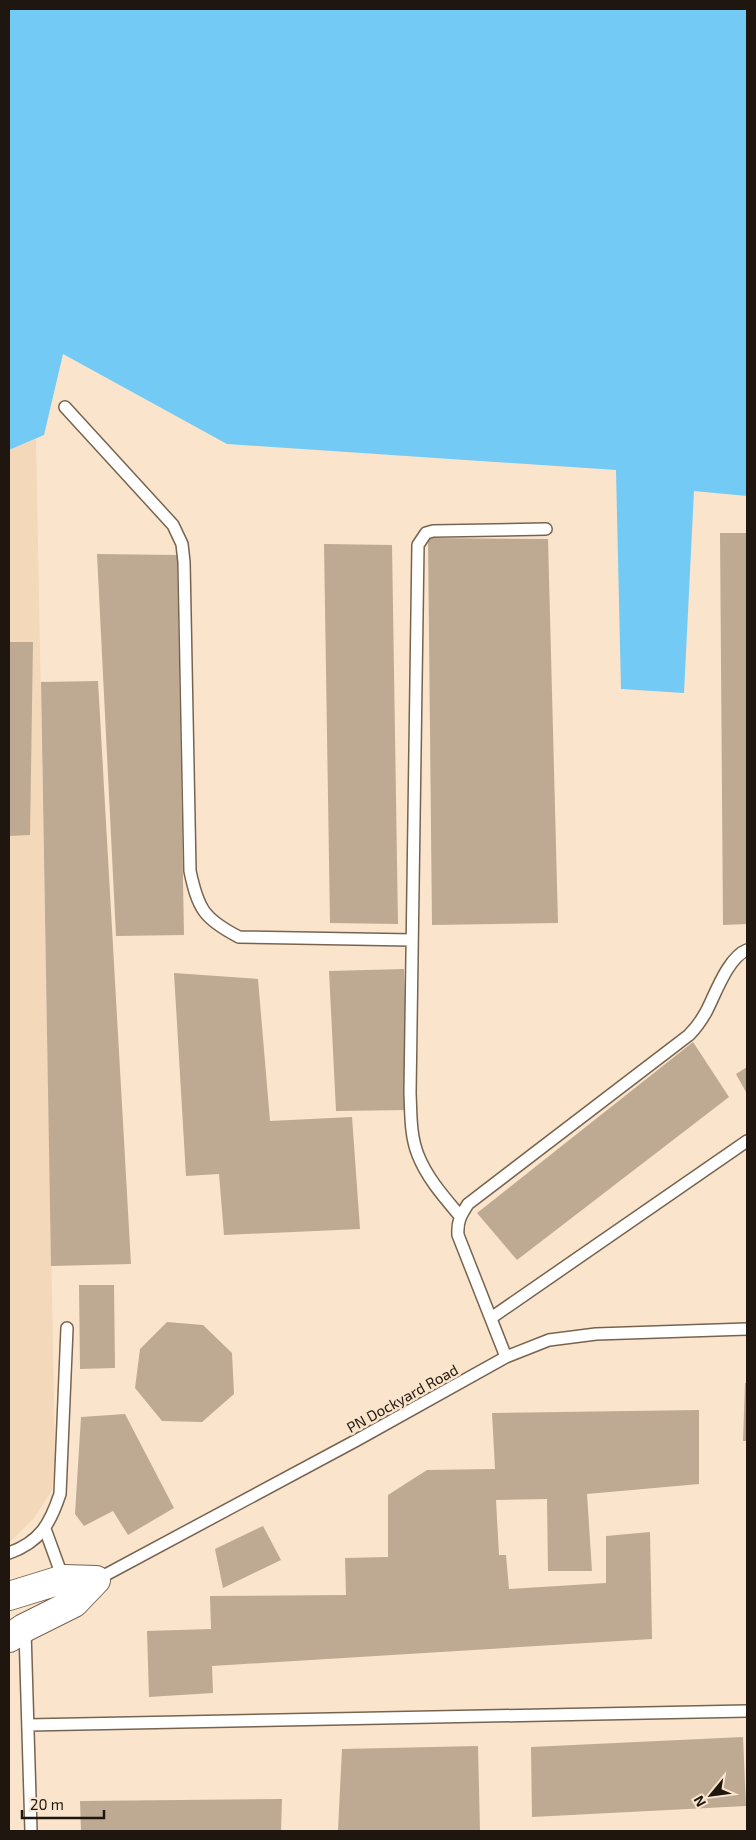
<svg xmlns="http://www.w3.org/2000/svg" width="756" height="1840" font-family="'Exo 2',sans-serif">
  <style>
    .built { fill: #f3d8ba }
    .water { fill: #73caf4 }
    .building { fill: #bea993 }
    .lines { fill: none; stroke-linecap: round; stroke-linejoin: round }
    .service-casing { stroke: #77644f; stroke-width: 14 }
    .tertiary-casing { stroke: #77644f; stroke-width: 30 }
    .service { stroke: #fff; stroke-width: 11 }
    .tertiary { stroke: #fff; stroke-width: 28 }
    .labels { text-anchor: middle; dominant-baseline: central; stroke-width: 5; stroke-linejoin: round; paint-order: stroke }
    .street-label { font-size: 15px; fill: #1f170f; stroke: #fae4cc }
  </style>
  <rect width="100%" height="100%" fill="#fae4cc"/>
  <path class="built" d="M36 439 55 1456 52 1490 34 1518 9 1543V450Z"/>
  <path class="water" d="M9 9H747V496L694 491 684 693 621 689 616 470 227 444 63 354 44 435 9 450Z"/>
  <path class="building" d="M720 533H747V924L723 925Z
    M428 538 548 539 558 923 432 925Z
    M324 544 392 545 398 924 330 923Z
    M97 554 177 555 184 935 116 936Z
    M9 642H33L30 835 9 836Z
    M98 681 131 1264 51 1266 41 682Z
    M404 969 409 1110 336 1111 329 971Z
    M174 973 258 979 270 1121 352 1117 360 1229 224 1235 219 1174 186 1176Z
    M693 1042 729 1097 517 1260 477 1213Z
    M747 1067V1094L736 1074Z
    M79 1285H114L115 1368 80 1369Z
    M167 1322 203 1325 232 1353 234 1394 202 1422 162 1421 135 1388 140 1349Z
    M745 1383H747V1441H743Z
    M699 1410V1484L587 1494 592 1571H548L547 1499 496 1500 499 1555H506L509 1589 606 1583V1536L650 1532 652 1639 212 1666 213 1693 149 1697 147 1631 211 1629 210 1596 346 1595 345 1558 388 1557V1495L427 1470 495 1469 492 1413Z
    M125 1414 174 1508 128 1535 113 1511 84 1526 75 1514 81 1417Z
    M263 1526 281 1560 223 1588 215 1549Z
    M743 1737 746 1806 532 1817 531 1747Z
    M478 1746 480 1831H338L342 1749Z
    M282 1799 281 1831H81L80 1801Z"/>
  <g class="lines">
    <g class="service-casing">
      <path id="service" d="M65 407 173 525 182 544 184 562 190 871C198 909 204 919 239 937L412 940
        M460 1216C444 1197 427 1178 418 1155 410 1135 411 1113 410 1093L418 545 426 533 433 531 546 529
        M491 1318 747 1141
        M506 1357 458 1235C457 1221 461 1215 468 1204L689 1035C696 1028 701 1021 706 1012 715 995 728 957 747 950
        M45 1529 64 1581
        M9 1553C40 1542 50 1524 60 1494L67 1328
        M96 1580 357 1440 506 1357 549 1340 596 1334 747 1329
        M25 1631 31 1831
        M28 1725 747 1711"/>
    </g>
    <g class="tertiary-casing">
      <path id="tertiary" d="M9 1596 64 1579 96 1580
        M9 1638 24 1628 74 1603 96 1580"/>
    </g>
    <use href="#service" class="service"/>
    <use href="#tertiary" class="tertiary"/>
  </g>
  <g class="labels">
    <g class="street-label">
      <text transform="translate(402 1398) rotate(-29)">PN Dockyard Road</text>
    </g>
  </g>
  <rect width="756" height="1840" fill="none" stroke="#1f170f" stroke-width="20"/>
  <g transform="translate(711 1795) rotate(241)" stroke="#fae4cc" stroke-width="4" paint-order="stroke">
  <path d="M0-4L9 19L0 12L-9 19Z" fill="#1f170f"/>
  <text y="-8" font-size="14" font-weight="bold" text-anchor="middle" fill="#1f170f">N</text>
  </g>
  <path d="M22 1810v8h82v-8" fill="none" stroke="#1f170f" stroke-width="2.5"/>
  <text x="30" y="1810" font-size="15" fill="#1f170f" stroke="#fae4cc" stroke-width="4" paint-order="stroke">20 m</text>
</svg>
